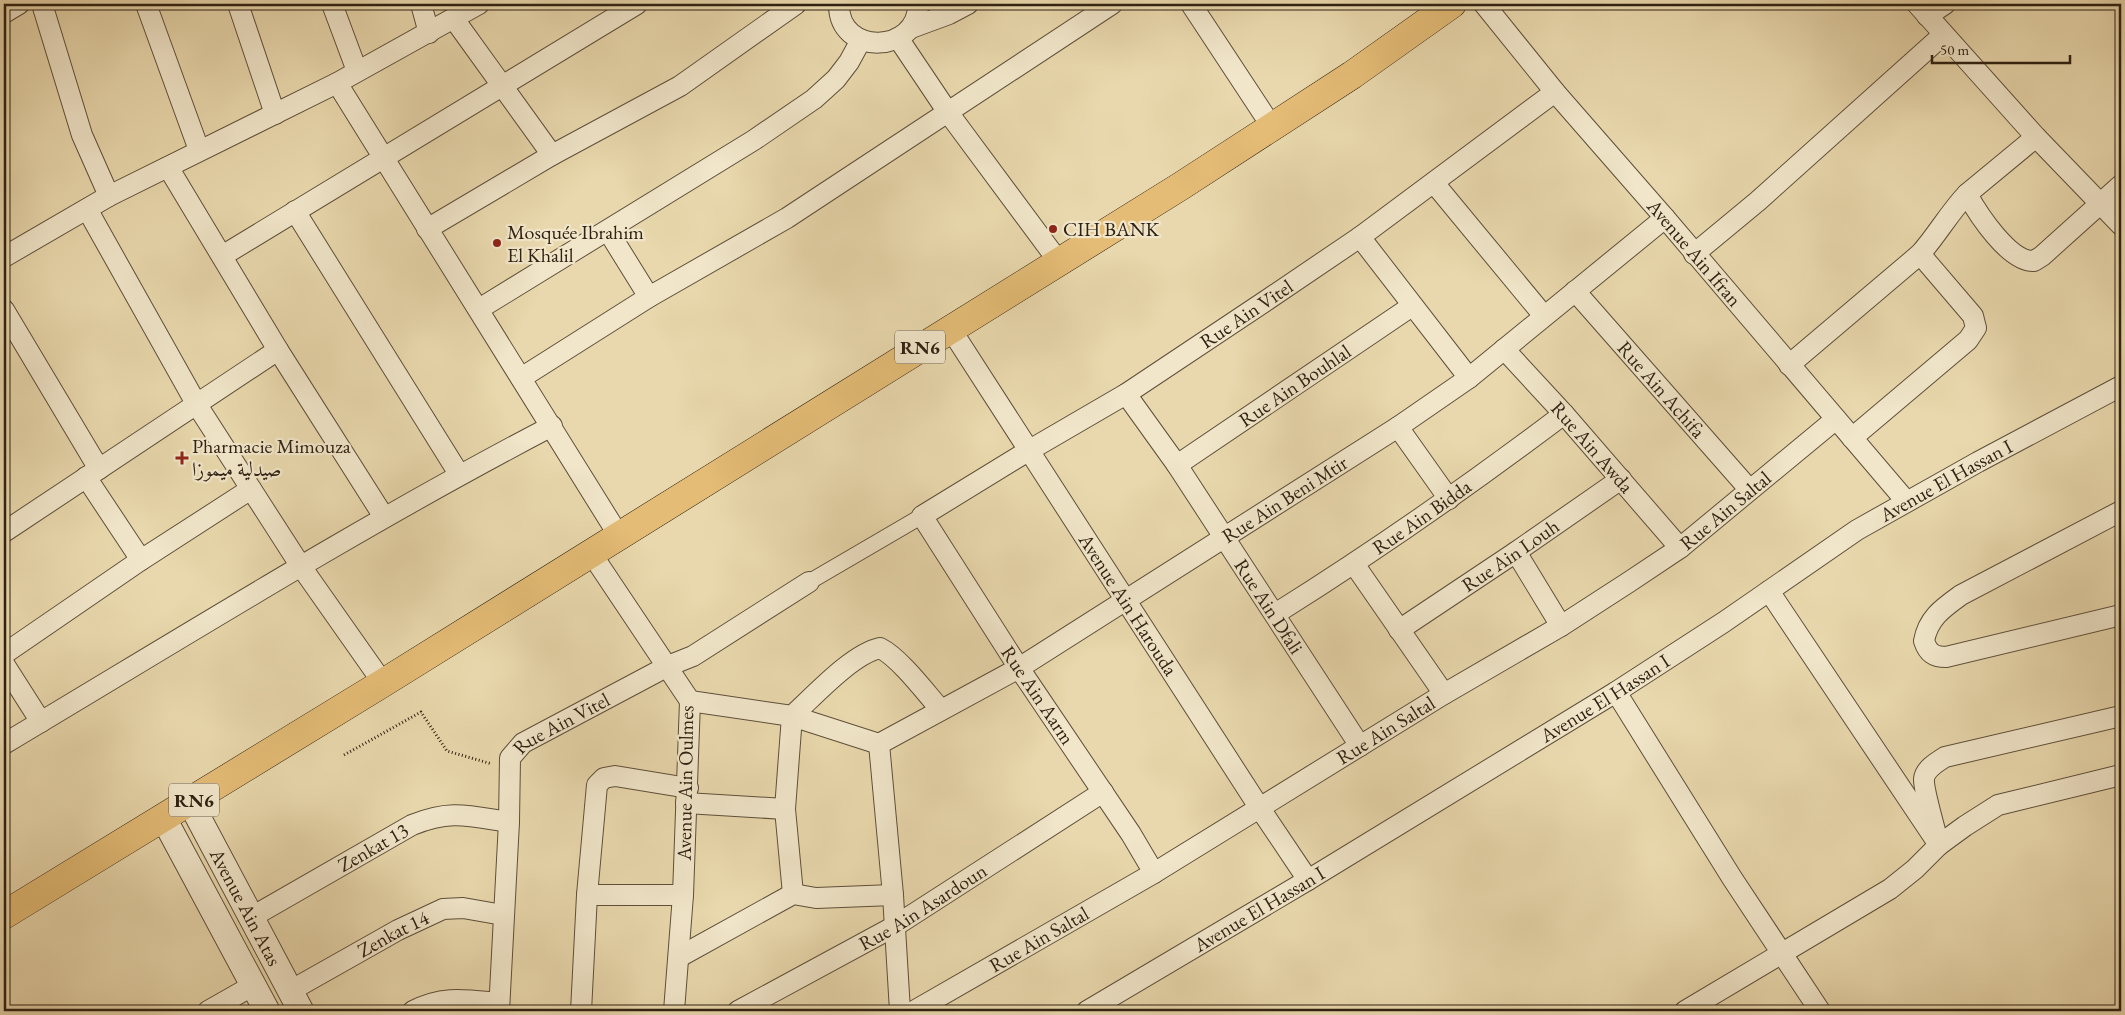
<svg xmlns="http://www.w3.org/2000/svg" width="2125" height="1015" font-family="'EB Garamond',Amiri,serif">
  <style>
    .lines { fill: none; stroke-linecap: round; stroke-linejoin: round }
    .pedestrian-casing { stroke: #5e4f3a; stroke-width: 17 }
    .minor-casing { stroke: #5e4f3a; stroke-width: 22 }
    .tertiary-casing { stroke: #5e4f3a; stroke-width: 27 }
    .primary-casing { stroke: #2f2113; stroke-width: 29 }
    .path { stroke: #2f2113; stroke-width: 3; stroke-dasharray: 1 2.5; stroke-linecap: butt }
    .pedestrian { stroke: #f1e6ca; stroke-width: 15 }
    .minor { stroke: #f1e6ca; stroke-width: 20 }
    .tertiary { stroke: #f1e6ca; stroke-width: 25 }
    .primary { stroke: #e4bc76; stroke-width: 28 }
    .poi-dot { fill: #8f2418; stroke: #f1e6ca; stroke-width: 2 }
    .labels { text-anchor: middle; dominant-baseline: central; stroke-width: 4.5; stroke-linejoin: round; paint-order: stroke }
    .shield { fill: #f1e6ca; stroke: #695c4a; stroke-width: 1 }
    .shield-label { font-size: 19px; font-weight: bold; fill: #2f2113 }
    .poi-label { font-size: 20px; fill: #2f2113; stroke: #f1e6ca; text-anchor: start }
    .street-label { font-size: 20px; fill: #2f2113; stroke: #f1e6ca }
  </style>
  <rect width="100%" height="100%" fill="#e9d8ad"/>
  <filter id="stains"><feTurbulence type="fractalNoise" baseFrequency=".004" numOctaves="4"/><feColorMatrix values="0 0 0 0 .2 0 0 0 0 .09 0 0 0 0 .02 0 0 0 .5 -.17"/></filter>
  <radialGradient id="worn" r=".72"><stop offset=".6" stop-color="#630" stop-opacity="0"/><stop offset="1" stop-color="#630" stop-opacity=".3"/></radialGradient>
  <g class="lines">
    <g class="pedestrian-casing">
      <path id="pedestrian" d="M809 582 922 516"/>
    </g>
    <g class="minor-casing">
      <g id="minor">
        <path d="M42 4 82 135 109 196"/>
        <path d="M146 4 199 150"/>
        <path d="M238 4 275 114"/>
        <path d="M332 4 357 71"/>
        <path d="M421 4 429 33"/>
        <path d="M839 4C838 57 919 54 918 4"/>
        <path d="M1191 4 1272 127"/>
        <path id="s1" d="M1484 4 1555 92 1665 218 1906 501"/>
        <path d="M1917 4 2036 137 2121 225"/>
        <path d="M4 13 19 4"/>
        <path d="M1927 16 1945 4"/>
        <path d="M454 19 552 155"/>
        <path d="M911 28 949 14 968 4"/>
        <path d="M898 38 947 111 1059 262"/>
        <path d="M337 83 619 536"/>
        <path d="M2036 137 1967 194C1978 214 2009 262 2034 261L2042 256 2121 185"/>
        <path d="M168 167 278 350"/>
        <path d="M1434 183 1544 316"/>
        <path d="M87 209 197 405 300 565 383 683"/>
        <path d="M295 211 459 474"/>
        <path d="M427 229 552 155 680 86 796 4"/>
        <path d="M608 231 649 297"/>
        <path d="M1360 237 1469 378"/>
        <path d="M1694 254 1758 201 1943 35"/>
        <path d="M222 256 637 4"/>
        <path d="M4 257 109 196 337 83 479 4"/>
        <path id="s2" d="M1575 291 1749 489"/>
        <path d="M479 309 754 140 814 99 836 79 849 62 861 40"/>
        <path d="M4 310 99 469"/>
        <path id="s3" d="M950 328 1259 807 1308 880"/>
        <path id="s4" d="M1504 349 1564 414 1680 548"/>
        <path d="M1789 365 1920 254C1937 235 1949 213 1967 194"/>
        <path d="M521 378 649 297 787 218 1112 4"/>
        <path id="s5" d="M1126 394 1177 465 1360 746"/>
        <path d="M1398 427 1449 499"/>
        <path d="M1852 438 1968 340 1976 328 1973 316 1920 254"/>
        <path id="s6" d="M1177 465 1412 306"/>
        <path d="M86 477 141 560"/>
        <path d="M2121 511 1961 595C1943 608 1928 618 1924 641 1928 653 1934 657 1946 657L2121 615"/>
        <path d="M4 532 278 350 384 517"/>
        <path d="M1516 552 1561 626"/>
        <path d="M591 553 690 701 683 895 674 1011"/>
        <path d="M1354 564 1444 694"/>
        <path d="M1769 591 1939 845 1965 826 1998 805 2121 775"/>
        <path id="s7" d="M1275 614C1374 552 1470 485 1564 414"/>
        <path id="s8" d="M1399 630 1516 552 1621 479"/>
        <path d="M4 654 141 560 251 489"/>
        <path d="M4 664 41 722"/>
        <path d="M1616 692 1732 878 1820 1011"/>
        <path d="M690 701 792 716 879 744"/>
        <path d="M4 744C185 636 364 524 552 426"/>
        <path id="s9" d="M879 744 1019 668 1398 427 1469 378 1665 218"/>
        <path d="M879 744 893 895 900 1011"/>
        <path d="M686 803 785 809"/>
        <path id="s10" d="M1154 873 1131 834 1019 668 922 516 1028 451 1126 394 1267 300 1360 237 1555 92"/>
        <path d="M793 894 785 809 792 716C814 696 852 654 880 648 900 658 926 693 941 710"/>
        <path d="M587 895H683"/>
        <path id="s11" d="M250 918 412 825C451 809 469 816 509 822"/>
        <path d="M679 957 793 894 816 898 893 895"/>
        <path id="s12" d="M290 991 398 930 443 909 463 908 503 915"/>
        <path d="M208 1011 252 986"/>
        <path d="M413 1011C443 995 467 1000 499 1003"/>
        <path id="s13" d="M499 1011 509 822 510 758 523 743 668 666 693 656 809 582"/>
        <path d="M581 1011 587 895 597 785 604 778 615 776 688 788"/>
        <path id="s14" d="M738 1011 895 926 1103 792"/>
        <path id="s15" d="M914 1011 1154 873 1444 694 1561 626 1629 582 1680 548 1836 419"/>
        <path id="s16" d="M1087 1011 1308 880 1616 692 1724 622 1857 530 1978 462 2121 386"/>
        <path d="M1685 1011 1890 889 1915 869 1939 845C1936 834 1923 788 1924 779 1925 769 1937 762 1945 757L2121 716"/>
      </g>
    </g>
    <g class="tertiary-casing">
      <g id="tertiary">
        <path id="s17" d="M190 802 301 1011"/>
        <path d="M163 817 267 1011"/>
      </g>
    </g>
    <g class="primary-casing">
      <path id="primary" d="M4 915 383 683 1181 186 1352 75 1452 4"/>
    </g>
    <path class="path" d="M344 755 421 712 447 751 492 764"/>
    <use href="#pedestrian" class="pedestrian"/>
    <use href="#minor" class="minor"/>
    <use href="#tertiary" class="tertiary"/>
    <use href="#primary" class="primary"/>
  </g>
  <g class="poi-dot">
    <circle cx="1053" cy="229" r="5"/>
    <circle cx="497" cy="243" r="5"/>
    <path d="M179.5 450.5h5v5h5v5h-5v5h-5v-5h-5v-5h5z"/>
  </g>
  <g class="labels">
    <g class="shield">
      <rect x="895" y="330.5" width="50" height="33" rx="4"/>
      <rect x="169" y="783.5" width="50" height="33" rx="4"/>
    </g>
    <g class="shield-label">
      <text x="920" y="347">RN6</text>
      <text x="194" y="800">RN6</text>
    </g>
    <g class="poi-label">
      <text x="1063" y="229">CIH BANK</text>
      <text x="507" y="232">Mosquée Ibrahim<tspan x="507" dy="23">El Khalil</tspan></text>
      <text x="192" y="446">Pharmacie Mimouza<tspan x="192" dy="23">صيدلية ميموزا</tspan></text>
    </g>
    <g class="street-label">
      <text stroke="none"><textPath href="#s1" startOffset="326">Avenue Ain Ifran</textPath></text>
      <text stroke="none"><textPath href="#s10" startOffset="808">Rue Ain Vitel</textPath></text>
      <text stroke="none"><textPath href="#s6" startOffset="142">Rue Ain Bouhlal</textPath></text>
      <text stroke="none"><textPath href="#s2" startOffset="131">Rue Ain Achifa</textPath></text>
      <text stroke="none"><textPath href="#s4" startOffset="132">Rue Ain Awda</textPath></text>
      <text stroke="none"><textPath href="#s16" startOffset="1010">Avenue El Hassan I</textPath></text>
      <text stroke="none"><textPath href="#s9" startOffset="474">Rue Ain Beni Mtir</textPath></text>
      <text stroke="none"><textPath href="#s15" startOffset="954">Rue Ain Saltal</textPath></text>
      <text stroke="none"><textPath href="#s7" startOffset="176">Rue Ain Bidda</textPath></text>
      <text stroke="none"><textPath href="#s8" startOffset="134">Rue Ain Louh</textPath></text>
      <text stroke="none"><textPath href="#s3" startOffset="329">Avenue Ain Harouda</textPath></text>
      <text stroke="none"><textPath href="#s5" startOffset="256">Rue Ain Dfali</textPath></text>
      <text transform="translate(1038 695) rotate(56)">Rue Ain Aarm</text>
      <text stroke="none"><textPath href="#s16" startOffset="605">Avenue El Hassan I</textPath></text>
      <text stroke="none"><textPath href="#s13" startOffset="316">Rue Ain Vitel</textPath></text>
      <text stroke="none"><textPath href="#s15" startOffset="549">Rue Ain Saltal</textPath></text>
      <text transform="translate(685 783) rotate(-89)">Avenue Ain Oulmes</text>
      <text stroke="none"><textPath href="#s11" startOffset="142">Zenkat 13</textPath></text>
      <text stroke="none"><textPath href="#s14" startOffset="212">Rue Ain Asardoun</textPath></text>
      <text stroke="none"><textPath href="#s17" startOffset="119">Avenue Ain Atas</textPath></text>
      <text stroke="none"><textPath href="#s16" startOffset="200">Avenue El Hassan I</textPath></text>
      <text stroke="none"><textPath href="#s12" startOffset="118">Zenkat 14</textPath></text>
      <text stroke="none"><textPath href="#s15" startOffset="144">Rue Ain Saltal</textPath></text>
    </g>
  </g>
  <rect width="2125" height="1015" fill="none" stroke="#e9d8ad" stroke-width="20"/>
  <rect x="5" y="5" width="2115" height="1005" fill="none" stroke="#2f2113" stroke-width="2.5"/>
  <rect x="10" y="10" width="2105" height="995" fill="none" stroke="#2f2113"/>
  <path d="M1932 55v8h138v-8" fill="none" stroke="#2f2113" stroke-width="2.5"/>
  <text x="1940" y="55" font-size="15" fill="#2f2113" stroke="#f1e6ca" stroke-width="4" paint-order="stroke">50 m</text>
  <rect width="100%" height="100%" filter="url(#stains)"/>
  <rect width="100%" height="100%" fill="url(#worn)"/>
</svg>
